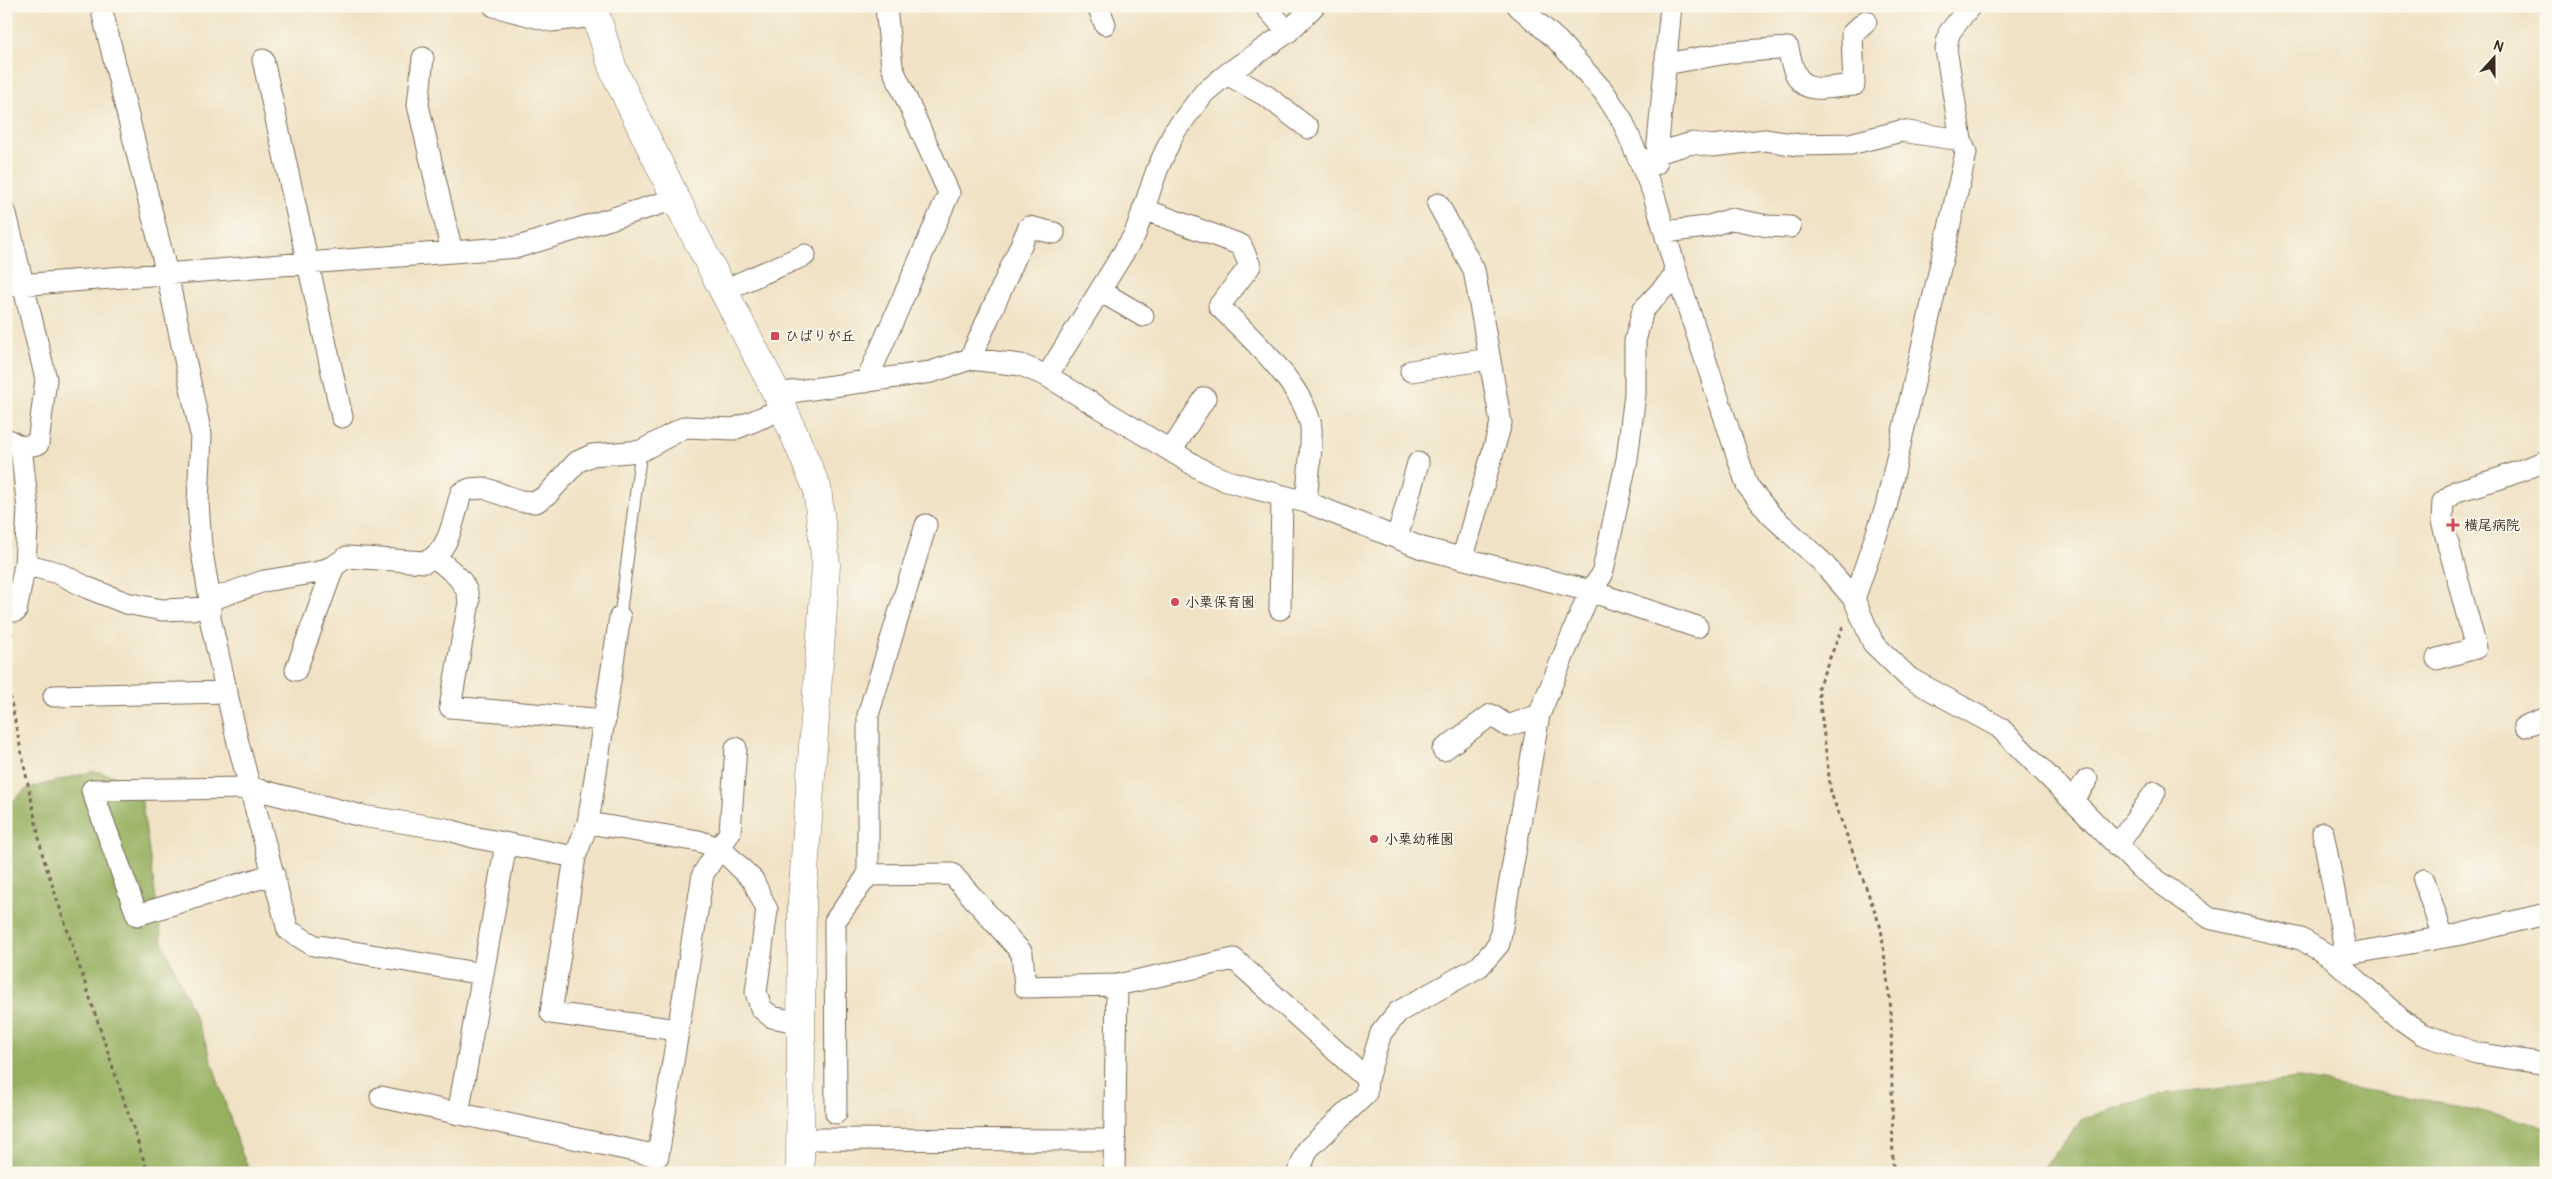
<svg xmlns="http://www.w3.org/2000/svg" width="2552" height="1179" font-family="Pangolin,'Klee One',sans-serif">
  <style>
    .forest { fill: #97b061; stroke: #696d40 }
    .lines { fill: none; stroke-linecap: round; stroke-linejoin: round }
    .lane-casing { stroke: #7a6a58; stroke-width: 13 }
    .street-casing { stroke: #7a6a58; stroke-width: 23 }
    .secondary-casing { stroke: #7a6a58; stroke-width: 29 }
    .path { stroke: #7a6a58; stroke-width: 3; stroke-dasharray: 4 4; stroke-linecap: butt }
    .lane { stroke: #fff; stroke-width: 11 }
    .street { stroke: #fff; stroke-width: 21 }
    .secondary { stroke: #fff; stroke-width: 28 }
    .poi-dot { fill: #d1495b; stroke: #fbf7ec; stroke-width: 2 }
    .labels { text-anchor: middle; dominant-baseline: central; stroke-width: 4; stroke-linejoin: round; paint-order: stroke }
    .poi-label { font-size: 14px; font-weight: bold; fill: #3b2a1e; stroke: #fbf7ec; text-anchor: start }
  </style>
  <rect width="100%" height="100%" fill="#fbf7ec"/>
  <filter id="ink" filterUnits="userSpaceOnUse"><feTurbulence type="fractalNoise" baseFrequency=".02" numOctaves="2"/><feDisplacementMap in="SourceGraphic" scale="10" xChannelSelector="R" yChannelSelector="G"/><feConvolveMatrix kernelMatrix="1 2 1 2 8 2 1 2 1" color-interpolation-filters="sRGB"/></filter>
  <filter id="wash" filterUnits="userSpaceOnUse"><feTurbulence type="fractalNoise" baseFrequency=".0096" numOctaves="4" result="noise"/><feDisplacementMap in="SourceGraphic" scale="20" xChannelSelector="R" yChannelSelector="G"/><feGaussianBlur stdDeviation="1.12" result="paint"/><feColorMatrix in="noise" values="0 0 0 0 0 0 0 0 0 0 0 0 0 0 0 0 0 1.4 0 .05"/><feComposite in="paint" operator="in"/></filter>
  <g filter="url(#wash)">
    <rect width="100%" height="100%" fill="#f0e2c5"/>
    <path class="forest" d="M94 771 139 782 162 941 204 1038 242 1154 252 1173H6V807L26 789Z
      M2299 1079 2461 1106 2546 1127V1173H2040L2083 1118 2169 1093Z"/>
  </g>
  <g filter="url(#ink)">
    <g class="lines">
      <g class="lane-casing">
        <path id="lane" d="M620 617 641 451"/>
      </g>
      <g class="street-casing">
        <path id="street" d="M494 6 551 21 595 16
          M1098 6 1105 24
          M1265 6 1288 32
          M1518 6 1558 41 1604 92 1622 120 1653 192 1677 274 1747 485 1770 514 1822 562 1854 599 1873 643 1909 678 1999 727 2140 868 2209 918 2301 939 2331 957 2462 934 2546 914
          M103 15 167 274 201 435 198 502 201 546 210 600V618L238 743 288 930 313 945 482 974
          M423 58 418 105 452 252
          M263 60 342 417
          M1665 64 1733 52 1788 48C1798 98 1811 89 1854 85L1852 34 1866 21
          M1227 74 1268 97 1308 128
          M1657 153 1692 143 1712 146 1765 140 1799 145 1850 144 1901 131 1961 140
          M1656 164 1671 6
          M1438 204 1474 270 1501 423 1463 557
          M1143 209 1241 245 1250 266 1219 306C1249 336 1299 381 1310 422 1314 434 1307 487 1306 502
          M6 214 46 379 38 444 21 447
          M1665 232 1706 227 1732 219 1768 226 1790 227
          M6 286 518 247 676 199
          M724 290 805 255
          M1100 291 1143 316
          M970 359 1029 227 1054 233
          M1411 371 1489 359
          M1047 376 1135 234 1157 170 1174 132 1204 93 1227 74 1288 32 1314 6
          M866 382 949 193 892 67 886 6
          M777 394 931 372 970 359 1021 365 1047 376 1204 471 1227 481 1306 502 1422 548 1590 591 1697 627
          M6 439 21 447 28 509 25 564 16 611
          M1171 451 1205 398
          M1397 538 1418 463
          M436 558C452 572 467 580 469 602L450 707 605 720
          M25 564 58 573 88 588 126 603 162 610 210 608
          M1854 599 1886 507 1966 153 1961 140 1946 49 1949 33 1970 6
          M210 600 264 581 319 572 334 566 347 557 425 562C450 553 454 516 461 493L470 489 484 488 520 501 536 502 547 495 577 462 592 455 641 451 685 427 734 429 783 409
          M1280 609 1282 496
          M620 617 588 823 575 857 551 1013 678 1030
          M2437 659 2476 648 2442 521 2443 502 2457 491 2501 478 2546 461
          M296 670 334 566
          M54 696 227 692
          M2525 726 2546 718
          M1443 750 1491 715 1508 726 1539 715
          M2072 800 2087 780
          M588 823 699 841 721 849 753 880 767 910 756 992 761 1008 772 1017 801 1023
          M2323 833 2346 954
          M2117 846 2155 792
          M274 874 137 915 92 790 251 788 362 816 446 829 473 837 575 857
          M868 875V715L926 525
          M2424 880 2443 937
          M2331 957 2402 1020 2422 1034 2476 1053 2546 1064
          M381 1097 658 1156 703 874 730 832 736 748
          M836 1113 835 921 868 875 952 874 1022 953 1025 987 1117 985
          M458 1114 506 844
          M800 1139 1115 1140
          M1114 1173 1117 985 1234 959 1367 1079
          M1298 1173 1308 1149 1366 1094 1367 1079 1381 1033 1398 1012 1480 966 1499 944 1539 715 1590 591 1602 575 1627 459 1635 394V341L1643 310 1677 274"/>
      </g>
      <g class="secondary-casing">
        <path id="secondary" d="M593 6 613 69 676 199 777 394 817 488 826 565 802 901 800 1173"/>
      </g>
      <path class="path" d="M1843 626 1818 687 1831 793 1881 928 1891 1010 1893 1173
        M12 632 9 650V692L43 857 148 1173"/>
      <use href="#lane" class="lane"/>
      <use href="#street" class="street"/>
      <use href="#secondary" class="secondary"/>
    </g>
  </g>
  <g class="poi-dot">
    <rect x="770" y="331" width="10" height="10" rx="2.5"/>
    <path d="M2450.5 517.5h5v5h5v5h-5v5h-5v-5h-5v-5h5z"/>
    <circle cx="1175" cy="602" r="5"/>
    <circle cx="1374" cy="839" r="5"/>
  </g>
  <g class="labels">
    <g class="poi-label">
      <text x="785" y="336">ひばりが丘</text>
      <text x="2464" y="525">横尾病院</text>
      <text x="1185" y="602">小栗保育園</text>
      <text x="1384" y="839">小栗幼稚園</text>
    </g>
  </g>
  <rect width="2552" height="1179" fill="none" stroke="#fbf7ec" stroke-width="25"/>
  <g transform="translate(2494 58) rotate(21)" stroke="#fbf7ec" stroke-width="4" paint-order="stroke">
  <path d="M0-4L9 19L0 12L-9 19Z" fill="#3b2a1e"/>
  <text y="-8" font-size="14" font-weight="bold" text-anchor="middle" fill="#3b2a1e">N</text>
  </g>
</svg>
